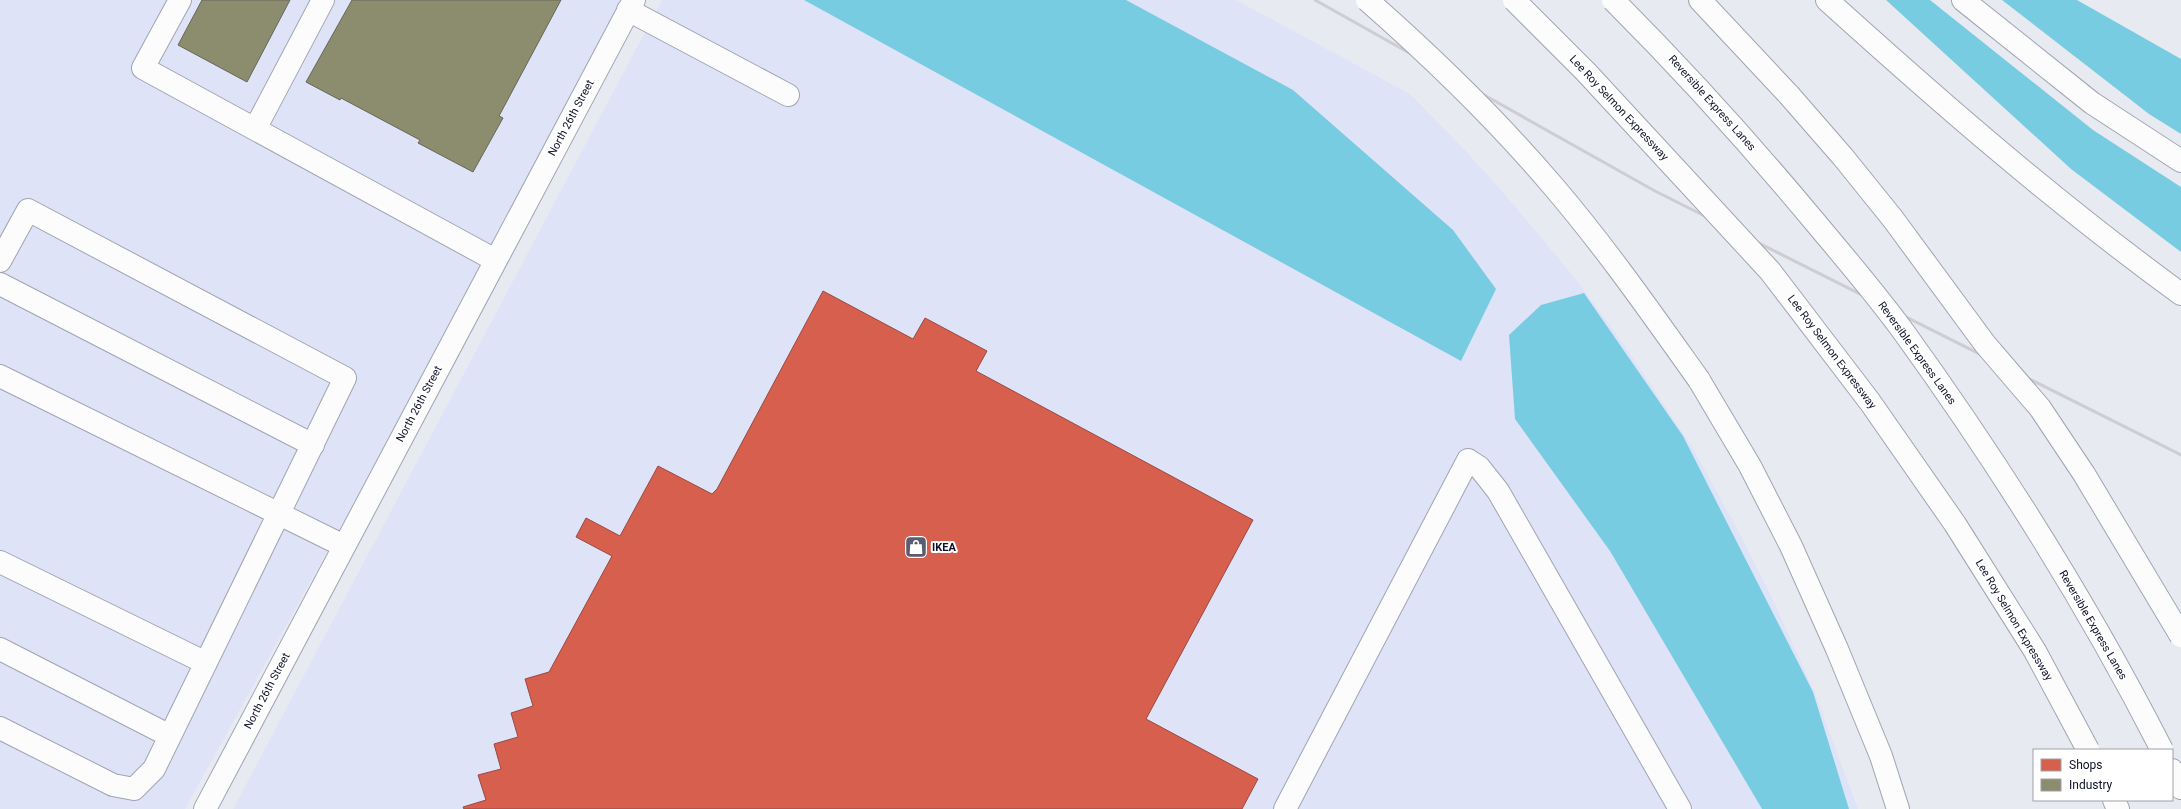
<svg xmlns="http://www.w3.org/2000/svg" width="2181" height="809" font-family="Roboto,sans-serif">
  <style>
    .built { fill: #dfe3f8 }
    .water { fill: #77cce2 }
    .pier { fill: #e8eaf1 }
    .shops { fill: #d6604d; stroke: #9a4842 }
    .industry { fill: #8c8c6e; stroke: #666759 }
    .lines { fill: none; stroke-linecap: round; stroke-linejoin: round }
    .minor-casing { stroke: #a0a4b2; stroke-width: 24 }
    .highway-casing { stroke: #a0a4b2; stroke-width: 24 }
    .minor { stroke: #fcfcfd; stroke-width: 22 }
    .highway { stroke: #fcfcfd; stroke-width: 22 }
    .rail { stroke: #ceced2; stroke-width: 3 }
    .highway-bridge-casing { stroke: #a0a4b2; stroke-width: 24; stroke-linecap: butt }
    .highway-bridge { stroke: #fcfcfd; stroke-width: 22 }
    .labels { text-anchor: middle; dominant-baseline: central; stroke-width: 4; stroke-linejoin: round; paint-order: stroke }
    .street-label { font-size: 11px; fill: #0e1129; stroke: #fff }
    .poi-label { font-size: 11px; font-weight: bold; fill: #0e1129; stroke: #fff; text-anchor: start }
  </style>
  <rect width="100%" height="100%" fill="#e8eaf1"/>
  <path class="built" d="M0 0H628L365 483 185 809H0Z
    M662 0H1236L1410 94 1461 146 1502 191 1574 277 1625 346 1692 447 1739 532 1774 602 1815 693 1858 809H233Z"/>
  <path class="water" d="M804 0H1126L1293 90 1453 230 1496 289 1461 361Z
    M1886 0H2077L2181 59V252L2071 169Z
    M1584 293 1683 436 1813 692 1849 809H1762L1610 551 1515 419 1509 335 1541 305Z"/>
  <path class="pier" d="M1930 0H2002L2149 114 2181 134V187L2093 130Z"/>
  <path class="shops" d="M823 291 913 339 925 318 987 351 976 371 1253 520 1146 719 1258 779 1242 809H464L463 807 486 800 478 775 501 769 494 744 518 737 511 713 533 706 525 679 549 672 612 556 576 537 586 518 620 536 658 466 712 494 717 489Z"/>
  <path class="industry" d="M202 0H290L247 82 178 45Z
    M352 0H561L499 116 503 118 473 172 418 143 420 140 341 98 340 100 306 82Z"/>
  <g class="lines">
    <g class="minor-casing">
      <path id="minor" d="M180 0 143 68 495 260
        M628 10 788 95
        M255 129 323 0
        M0 261 28 210 345 378 154 769 134 789 113 785 0 728
        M0 284 313 445
        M0 376 344 546
        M0 562 206 663
        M0 649 170 736
        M205 809 634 0
        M1285 809 1468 460 1479 467 1498 491 1680 809"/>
    </g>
    <g class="highway-casing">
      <path id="highway" d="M1700 0 1789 95
        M1827 0C1941 103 2057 204 2181 294
        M1963 0 2092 103 2181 161
        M1699 380 1750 466 1791 546 1837 649 1881 756 1898 809
        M2172 770 2181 788
        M2114 800 2118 809"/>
    </g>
    <use href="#minor" class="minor"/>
    <use href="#highway" class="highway"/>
    <path class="rail" d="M1315 0 1655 191 2181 455"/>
    <g class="highway-bridge-casing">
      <path id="highway-bridge" d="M1367 0C1433 58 1496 119 1553 186 1606 248 1652 314 1699 380
        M1514 0 1586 72 1770 271 1870 402 1955 524 2035 651 2088 750
        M1613 0C1684 71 1751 145 1815 222 1845 258 1876 294 1903 331 1999 464 2088 605 2162 750
        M1789 95 1843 157 1893 219 1985 344 2040 408 2084 474 2181 636"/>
    </g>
    <use href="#highway-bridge" class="highway-bridge"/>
  </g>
  <defs>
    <g id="shop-square" transform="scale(1.15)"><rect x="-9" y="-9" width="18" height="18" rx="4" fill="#5a5d6f" stroke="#fff"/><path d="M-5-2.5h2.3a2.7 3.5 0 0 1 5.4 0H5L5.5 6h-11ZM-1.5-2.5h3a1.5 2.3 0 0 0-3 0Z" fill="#fff"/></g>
  </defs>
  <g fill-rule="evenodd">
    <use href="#shop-square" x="916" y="547"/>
  </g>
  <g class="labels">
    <g class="street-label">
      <text transform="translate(1712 103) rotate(48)">Reversible Express Lanes</text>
      <text transform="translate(1619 108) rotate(47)">Lee Roy Selmon Expressway</text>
      <text transform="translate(571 118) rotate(-62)">North 26th Street</text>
      <text transform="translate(1832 352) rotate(53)">Lee Roy Selmon Expressway</text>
      <text transform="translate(1917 353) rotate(54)">Reversible Express Lanes</text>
      <text transform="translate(419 404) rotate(-62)">North 26th Street</text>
      <text transform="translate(2014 620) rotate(59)">Lee Roy Selmon Expressway</text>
      <text transform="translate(2093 625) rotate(60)">Reversible Express Lanes</text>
      <text transform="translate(267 691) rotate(-62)">North 26th Street</text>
    </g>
    <g class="poi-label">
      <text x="932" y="547">IKEA</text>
    </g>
  </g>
  <rect x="2033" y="749" width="140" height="52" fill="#ffffff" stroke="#9fa0a9"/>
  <rect x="2041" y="759" width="20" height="12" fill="#d6604d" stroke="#9fa0a9"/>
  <text x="2069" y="769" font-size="12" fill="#0e1129">Shops</text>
  <rect x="2041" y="779" width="20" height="12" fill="#8c8c6e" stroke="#9fa0a9"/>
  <text x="2069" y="789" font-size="12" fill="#0e1129">Industry</text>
</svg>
